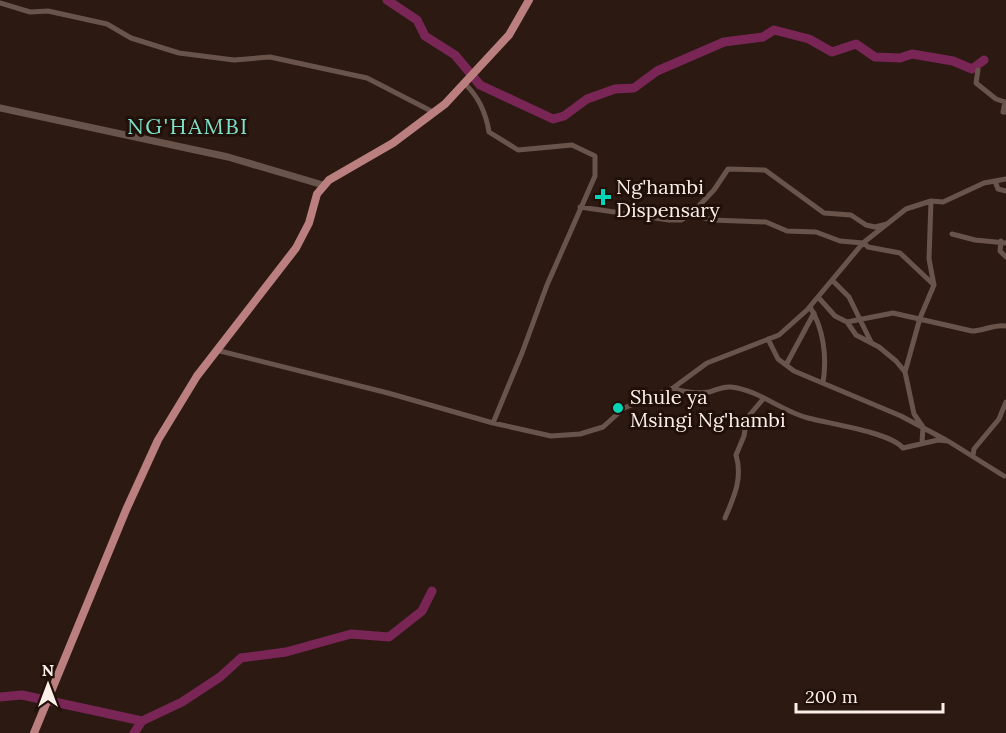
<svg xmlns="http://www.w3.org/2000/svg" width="1006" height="733" font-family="Lora,serif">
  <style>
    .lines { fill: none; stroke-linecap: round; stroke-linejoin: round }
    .river { stroke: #792656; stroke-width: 9 }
    .minor { stroke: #69544c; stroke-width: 5 }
    .tertiary { stroke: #69544c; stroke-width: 7 }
    .primary { stroke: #bb7f7f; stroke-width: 8 }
    .poi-dot { fill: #02d5b6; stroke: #211009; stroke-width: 2 }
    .labels { text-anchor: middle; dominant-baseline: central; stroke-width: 6; stroke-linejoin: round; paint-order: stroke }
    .poi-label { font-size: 20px; fill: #fcefea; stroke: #211009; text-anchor: start }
    .quarter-label { font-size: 22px; letter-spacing: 1.5px; fill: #7de1ca; stroke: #211009 }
  </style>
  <rect width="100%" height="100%" fill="#2b1912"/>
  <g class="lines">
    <path class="river" d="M387 0 417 20 425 36 455 55 480 85 553 119 564 116 587 99 615 89 634 88 657 71 724 42 763 37 774 30 809 39 832 52 856 44 875 57 900 58 912 54 953 61 972 69 984 60
      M0 697 22 695 142 721 182 702 220 677 241 658 286 652 351 634 389 637 422 611 432 591
      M134 733 142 721"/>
    <path class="minor" d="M0 3 30 12 48 11 107 24 131 38 179 53 234 60 270 57 367 78 435 113
      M978 70 976 83 996 99 1005 102 1003 112H1006
      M995 181 998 189 1006 191
      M580 207 669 220H681L691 214 712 220 766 222 787 231 816 232 840 241 863 243
      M691 214 714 190 728 169 765 170 824 213 851 215 866 225 875 227 887 224
      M952 234 975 240 1006 243
      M1001 241 1000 251 1006 257
      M864 243 868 247 900 253 934 285
      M833 281 849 297 871 342
      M818 297 835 316 847 322 856 335 879 347 896 361 905 372 914 414 923 427 922 443
      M810 307C824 329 827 358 823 383
      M847 322 893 313 972 331C984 331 994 324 1006 326
      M768 339 778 359 794 371 901 416 946 440
      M216 350 388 393 493 423 522 353 547 285 595 176V156L572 145 518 150 489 132C486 113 479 97 465 84
      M786 365 814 313
      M905 372 920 318 934 285 929 259 931 201
      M673 388C682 392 699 394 709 392 717 390 722 386 731 387 759 390 781 411 808 418 830 424 889 432 903 448L938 440 948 441 1004 476
      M493 423 551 436 580 434 603 427 624 408 673 388 707 363 779 335 807 310 863 243 906 209 931 201 943 202 984 183 1006 179
      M973 456 974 449 999 419 1006 402
      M725 518C734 497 743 478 736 455L744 436 747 418 764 398"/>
    <path class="tertiary" d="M0 108 228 157 323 185"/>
    <path class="primary" d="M34 733 126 510 158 440 197 376 296 248 309 223 317 194 329 180 393 143 445 104 509 35 529 0"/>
  </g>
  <g class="poi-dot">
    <path d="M600 188h6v6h6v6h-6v6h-6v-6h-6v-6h6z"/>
    <circle cx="618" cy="408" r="6"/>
  </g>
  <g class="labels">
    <g class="poi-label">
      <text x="616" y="186">Ng'hambi<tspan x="616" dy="23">Dispensary</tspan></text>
      <text x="630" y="396">Shule ya<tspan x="630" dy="23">Msingi Ng'hambi</tspan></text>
    </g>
    <g class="quarter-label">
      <text x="188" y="126">NG'HAMBI</text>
    </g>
  </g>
  <g transform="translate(48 685)" stroke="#211009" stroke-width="4.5" paint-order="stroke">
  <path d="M0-4.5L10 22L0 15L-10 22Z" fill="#fcefea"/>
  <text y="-9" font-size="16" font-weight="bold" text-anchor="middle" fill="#fcefea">N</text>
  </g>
  <path d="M796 703v9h147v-9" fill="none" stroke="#fcefea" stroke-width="3"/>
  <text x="805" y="703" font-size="18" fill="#fcefea" stroke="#211009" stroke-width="4.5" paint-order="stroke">200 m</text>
</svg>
